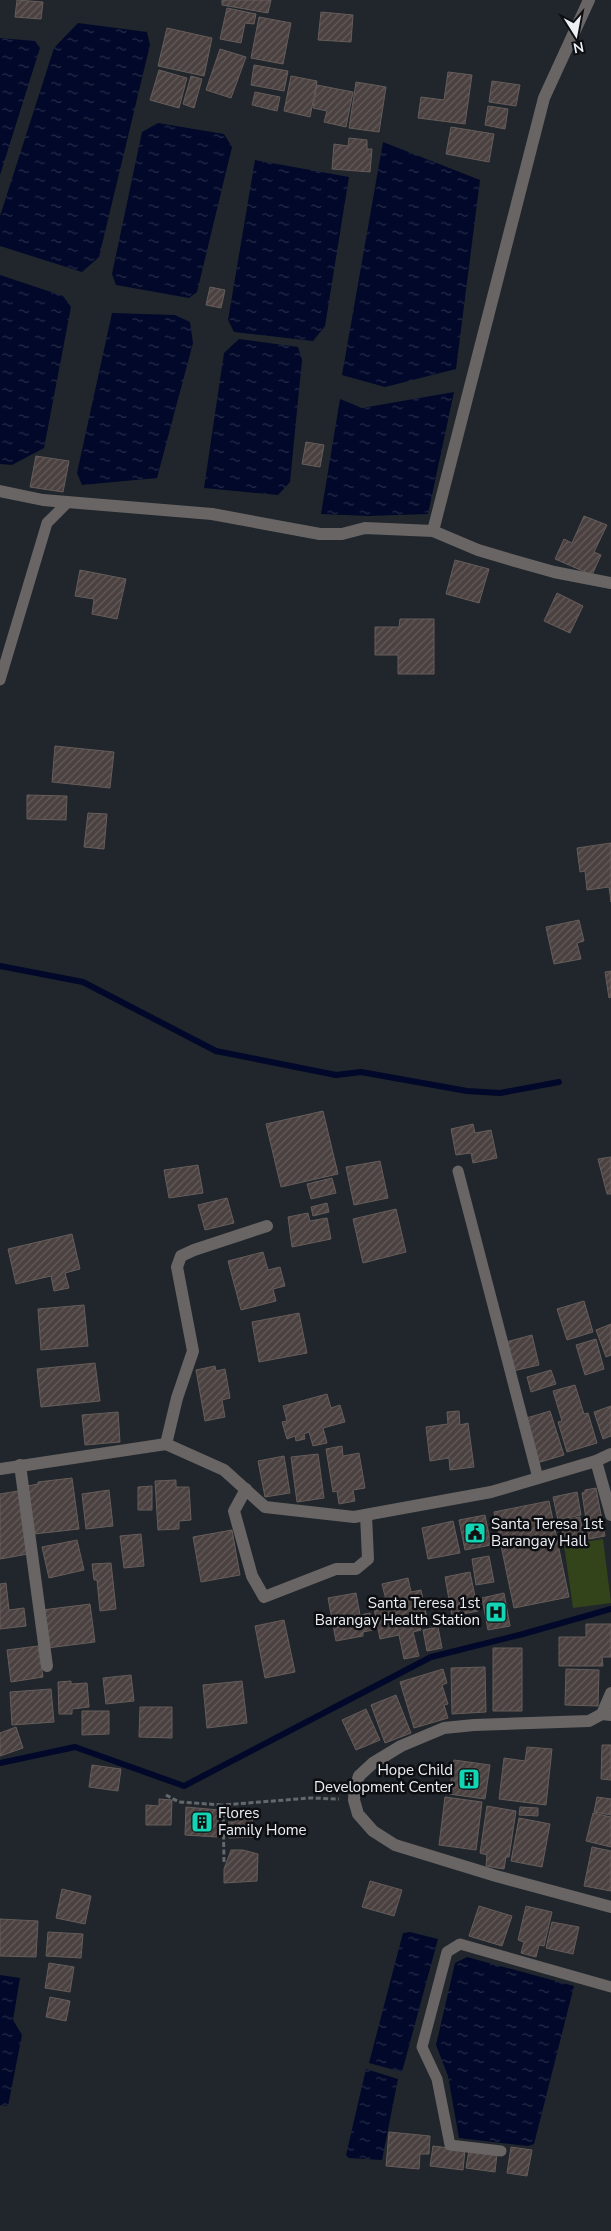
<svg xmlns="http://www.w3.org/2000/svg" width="611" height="2231" font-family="'Nunito Sans',sans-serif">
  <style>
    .green { fill: #33441b }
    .water { fill: url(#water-ripples) }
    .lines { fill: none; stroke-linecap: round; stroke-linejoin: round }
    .stream { stroke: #010829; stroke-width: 6 }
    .building { fill: url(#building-hatch); stroke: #665d5b }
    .path { stroke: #63686d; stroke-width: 3; stroke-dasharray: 5 2.5; stroke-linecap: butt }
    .service { stroke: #696565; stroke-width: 11 }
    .minor { stroke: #696565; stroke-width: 12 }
    .tertiary { stroke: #696565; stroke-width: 12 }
    .labels { text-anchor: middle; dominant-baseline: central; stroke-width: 5; stroke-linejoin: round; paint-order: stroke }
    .poi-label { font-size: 15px; fill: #eceff3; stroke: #0c0e11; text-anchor: start }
  </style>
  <defs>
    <pattern id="water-ripples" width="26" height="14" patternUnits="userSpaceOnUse" patternTransform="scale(1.25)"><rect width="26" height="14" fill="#010829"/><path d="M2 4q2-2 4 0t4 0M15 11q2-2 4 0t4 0" fill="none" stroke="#262c48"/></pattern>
    <pattern id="building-hatch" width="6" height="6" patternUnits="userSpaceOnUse" patternTransform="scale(1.25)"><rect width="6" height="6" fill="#4a4140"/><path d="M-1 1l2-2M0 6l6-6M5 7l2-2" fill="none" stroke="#645d5c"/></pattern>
  </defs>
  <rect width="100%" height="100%" fill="#20262b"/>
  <path class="green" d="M603 1539 611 1603 573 1608 564 1545Z"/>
  <path class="water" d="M78 23 147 32 150 45 99 257 82 272 0 246V216L54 48Z
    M0 38 35 41 40 48 0 175Z
    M158 123 224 134 232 147 197 292 189 298 116 285 112 274 142 132Z
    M383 142 480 180 456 369 385 387 342 375Z
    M255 160 349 177 325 326 313 341 234 332 228 320Z
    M0 275 63 296 71 307 44 448 12 465 0 464Z
    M112 313 175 315 190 322 193 343 157 478 82 485 77 473Z
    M239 339 298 347 302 360 290 482 278 495 204 488 224 353Z
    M454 392 428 514 369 516 321 514 340 399 362 408Z
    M410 1932 438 1939 402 2072 369 2063 403 1933Z
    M467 1957 574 1986 534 2144 528 2146 459 2138 448 2076 436 2045 455 1963Z
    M0 1975 20 1978 13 2020 22 2035 8 2106 0 2105Z
    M366 2069 398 2079 382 2160 349 2158 346 2155Z"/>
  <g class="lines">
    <path class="stream" d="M0 966 83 982 216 1051 336 1075 361 1072 467 1091 500 1093 559 1082
      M0 1763 75 1747 184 1786 431 1657 523 1634 611 1609"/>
  </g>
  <path class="building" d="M17 0 43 2 41 19 15 17Z
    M222 0H271L268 13 222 5Z
    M227 8 256 14 254 24 245 23 241 43 220 39Z
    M321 12 353 15 351 42 318 40Z
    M259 17 291 23 283 64 251 58Z
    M167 28 212 38 204 76 158 66Z
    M220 49 246 57 231 98 206 90Z
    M254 65 288 71 284 91 251 85Z
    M159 70 187 78 179 108 150 100Z
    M448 72 472 75 465 124 418 118 421 97 444 100Z
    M191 76 202 79 194 108 183 104Z
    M291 76 317 81 310 117 284 111Z
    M492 81 520 85 516 106 489 102Z
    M356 82 386 87 379 132 349 128Z
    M317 85 353 92 346 127 324 122 327 111 313 108Z
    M255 92 280 97 277 111 252 105Z
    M488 106 508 109 505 129 485 125Z
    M451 127 494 134 489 162 446 154Z
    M349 138 367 140V149H372L370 172 332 169 334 144 348 146Z
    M210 287 225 290 221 308 206 305Z
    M306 442 324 445 320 467 302 464Z
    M36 456 69 461 63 492 30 487Z
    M584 516 607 525 594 552 601 555 592 575 555 559 564 539 572 543Z
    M455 560 489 569 479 603 446 594Z
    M80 570 126 579 117 619 92 614 94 599 75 596Z
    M557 593 583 606 570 633 544 621Z
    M400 619H434V674H398V655H375V627H399Z
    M55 746 114 752 110 788 52 782Z
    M27 795 67 796 66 820 27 819Z
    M88 813 107 814 104 849 84 847Z
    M611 843V902L609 887 587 890 585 871 580 872 577 848Z
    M579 920 584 941 577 943 581 959 554 964 546 927Z
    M611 971V997L609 998 605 972Z
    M323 1111 338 1174 281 1187 266 1124Z
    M473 1124 475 1133 491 1130 497 1158 473 1163 471 1153 456 1155 451 1129Z
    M611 1157V1194H607L598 1159Z
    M380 1161 388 1198 354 1205 346 1167Z
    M198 1165 203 1193 169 1198 164 1170Z
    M332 1178 336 1193 311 1199 307 1184Z
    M227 1198 234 1223 205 1230 198 1205Z
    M327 1203 329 1212 313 1216 311 1207Z
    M396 1209 406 1252 363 1263 353 1219Z
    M308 1213 310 1221 327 1218 331 1239 292 1247 288 1217Z
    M72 1234 80 1269 65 1273 69 1288 54 1291 51 1276 16 1284 8 1249Z
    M263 1252 268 1270 280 1267 285 1286 273 1289 276 1301 241 1310 228 1261Z
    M584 1301 593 1332 567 1340 557 1309Z
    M84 1305 88 1346 41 1350 38 1309Z
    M299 1313 307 1353 259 1362 252 1322Z
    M611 1324V1355L606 1357 596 1330Z
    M532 1335 539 1365 513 1371 506 1342Z
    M596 1339 604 1369 585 1375 576 1345Z
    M95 1363 100 1401 41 1407 37 1369Z
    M215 1366 216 1371 225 1369 230 1398 222 1400 225 1417 205 1421 196 1370Z
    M551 1370 556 1384 531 1392 527 1377Z
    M575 1385 584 1414 588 1413 597 1443 567 1452 558 1422 562 1421 553 1391Z
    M327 1394 331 1408 340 1405 345 1422 323 1428 327 1443 313 1446 309 1432 304 1434 305 1439 296 1441 295 1436 287 1439 282 1422 287 1421 283 1406Z
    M611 1406V1436L603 1439 594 1412Z
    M459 1411 460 1425 468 1423 474 1467 450 1470 449 1458 430 1461 426 1427 448 1424 447 1412Z
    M550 1411 564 1455 537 1463 523 1419Z
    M118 1412 120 1442 85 1445 82 1415Z
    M342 1446 343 1456 359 1453 365 1488 353 1490 355 1501 339 1504 337 1491 333 1492 326 1449Z
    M318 1454 324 1498 297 1502 291 1457Z
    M284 1456 290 1493 265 1497 258 1461Z
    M72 1478 79 1529 34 1534 28 1486 38 1484V1482Z
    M176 1480V1487H189L191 1520 179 1521V1529L158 1530 155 1481Z
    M152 1486V1510H138V1487Z
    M596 1488 605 1536 589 1539 582 1493 585 1492V1490Z
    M109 1490 113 1526 86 1529 82 1494Z
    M18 1491 28 1554 0 1559V1494Z
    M577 1492 581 1515 558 1520 553 1497Z
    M549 1501 569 1597 514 1608 494 1512Z
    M485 1515 491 1545 465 1550 459 1520Z
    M580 1517 584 1537 564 1541 561 1521Z
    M453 1521 460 1553 428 1559 422 1528Z
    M232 1530 240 1575 201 1582 193 1537Z
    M141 1534 144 1566 124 1568 120 1536Z
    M77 1540 84 1570 49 1578 42 1547Z
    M489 1556 494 1582 476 1585 472 1559Z
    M111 1563 116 1609 100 1611 97 1580H94L92 1564Z
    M470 1572 478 1611 452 1616 445 1577Z
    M408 1578 411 1592 421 1590 428 1623 420 1625 421 1630 413 1632 419 1656 404 1659 399 1635 380 1639 373 1603 386 1600 382 1584Z
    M6 1583 9 1610 24 1608 26 1626 0 1629V1584Z
    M356 1593 360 1615 370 1613 373 1630 363 1632V1636L336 1641 328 1598Z
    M504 1593 510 1626 488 1630 482 1598Z
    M90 1604 95 1642 47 1648 42 1610Z
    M284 1620 295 1672 265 1678 255 1626Z
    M586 1624H611V1657H602L603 1666H559V1637H586Z
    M438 1627 442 1648 427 1651 423 1630Z
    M38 1646 43 1677 11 1682 7 1650Z
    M493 1648H522V1711H493Z
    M485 1667 486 1712 452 1714 451 1668Z
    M443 1669 447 1683 442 1685 448 1704 444 1705 448 1718 414 1728 400 1682Z
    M566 1669 599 1670 598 1706 565 1705Z
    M131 1675 134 1701 106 1704 103 1678Z
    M71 1681V1684L87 1683 89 1707 72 1709V1714H59L58 1682Z
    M242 1681 247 1723 207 1728 203 1685Z
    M51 1689 54 1722 12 1725 10 1692Z
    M396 1695 411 1733 385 1743 371 1705Z
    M140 1707H172V1738L139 1737Z
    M366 1709 380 1740 356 1750 342 1720Z
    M82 1711H109V1734L82 1735Z
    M16 1727 23 1748 0 1756V1733Z
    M602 1745H611V1780L601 1779Z
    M527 1747 552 1749 546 1805 499 1799 504 1758 525 1761Z
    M454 1760 490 1765 485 1799 449 1794Z
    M92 1765 121 1769 118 1791 89 1787Z
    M445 1797 482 1802 476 1850 439 1845Z
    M597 1797 611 1799V1815L594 1812Z
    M159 1799 172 1800 171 1825H146V1805L159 1806Z
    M487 1806 516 1811 509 1857H506L504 1869 486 1866 487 1855 480 1853Z
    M186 1807 219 1810 217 1837 185 1835Z
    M520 1807 538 1808V1816L519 1815Z
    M252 1810 253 1837 229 1838 228 1822H235V1811Z
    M593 1813 611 1817V1847L586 1841Z
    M519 1818 550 1824 542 1867 511 1861Z
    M592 1847 611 1851V1891L584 1886Z
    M231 1850H243L258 1854 257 1881 224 1883V1869Z
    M370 1881 402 1890 394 1916 362 1907Z
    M62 1889 91 1896 85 1924 56 1918Z
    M479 1906 512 1916 502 1946 469 1936Z
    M526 1906 552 1912 544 1946 539 1945 536 1957 521 1953 524 1942 518 1940Z
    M0 1919 38 1921 36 1957 0 1956Z
    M552 1922 579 1927 573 1954 546 1948Z
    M48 1932 83 1934 81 1958 46 1956Z
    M49 1963 74 1967 70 1992 45 1988Z
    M50 1997 70 2001 66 2021 46 2017Z
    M389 2132 430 2136 429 2154H420L419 2169 386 2166Z
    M433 2146 465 2150 463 2170 430 2166Z
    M511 2147 532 2150 527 2176 507 2173Z
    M469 2150 497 2154 495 2172 466 2168Z"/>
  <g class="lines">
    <path class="path" d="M166 1795 179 1802 223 1805
      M224 1862 223 1805 310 1798 339 1799"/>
    <path class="service" d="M0 680 47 523 68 502
      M458 1171 538 1478
      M501 2151 450 2145 437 2079 422 2047 447 1952 460 1944 611 1987"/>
    <path class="minor" d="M0 491 43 500 212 514 320 534H342L365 528 433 531 478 550 515 561 554 572 611 583
      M433 531 544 98 589 0
      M166 1444 177 1398 193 1351 177 1267 181 1256 194 1250 267 1226
      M596 1461 611 1515
      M20 1465 47 1666
      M246 1489 234 1511 252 1576 264 1597 336 1569H356L368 1559 366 1515
      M611 1693 602 1714 611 1715
      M602 1714 589 1721 474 1725 444 1728 401 1746 373 1763 359 1776 355 1788 354 1800 358 1814 373 1831 395 1845 496 1876 611 1907"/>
    <path class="tertiary" d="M0 1469 166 1444 224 1470 265 1507 354 1517 491 1492 596 1461 611 1454"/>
  </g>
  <defs>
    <g id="civic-square" transform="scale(1.125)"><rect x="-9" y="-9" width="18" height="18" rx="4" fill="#11d5b4" stroke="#0c0e11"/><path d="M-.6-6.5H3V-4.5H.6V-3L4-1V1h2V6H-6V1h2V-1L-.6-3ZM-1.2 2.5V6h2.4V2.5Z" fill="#111"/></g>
    <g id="hospital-square" transform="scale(1.125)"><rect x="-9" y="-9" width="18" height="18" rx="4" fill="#11d5b4" stroke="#0c0e11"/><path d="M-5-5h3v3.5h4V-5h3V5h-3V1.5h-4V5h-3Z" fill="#111"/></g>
    <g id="building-square" transform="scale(1.125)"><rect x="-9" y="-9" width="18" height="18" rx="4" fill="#11d5b4" stroke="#0c0e11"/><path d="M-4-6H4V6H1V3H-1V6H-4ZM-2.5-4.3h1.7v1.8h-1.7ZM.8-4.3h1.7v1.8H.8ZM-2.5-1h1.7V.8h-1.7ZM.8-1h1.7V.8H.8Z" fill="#111"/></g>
  </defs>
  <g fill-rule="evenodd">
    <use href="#civic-square" x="475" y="1533"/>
    <use href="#hospital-square" x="496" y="1612"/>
    <use href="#building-square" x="469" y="1779"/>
    <use href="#building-square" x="202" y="1822"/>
  </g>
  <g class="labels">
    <g class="poi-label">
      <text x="491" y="1524">Santa Teresa 1st<tspan x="491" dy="17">Barangay Hall</tspan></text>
      <text x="480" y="1603" text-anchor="end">Santa Teresa 1st<tspan x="480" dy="17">Barangay Health Station</tspan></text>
      <text x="453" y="1770" text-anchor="end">Hope Child<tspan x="453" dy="17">Development Center</tspan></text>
      <text x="218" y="1813">Flores<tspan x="218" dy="17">Family Home</tspan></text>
    </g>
  </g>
  <g transform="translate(576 35) rotate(169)" stroke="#0c0e11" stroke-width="4" paint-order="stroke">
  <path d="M0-4L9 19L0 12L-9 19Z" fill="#eceff3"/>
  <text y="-8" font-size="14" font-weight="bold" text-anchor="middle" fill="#eceff3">N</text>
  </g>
</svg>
